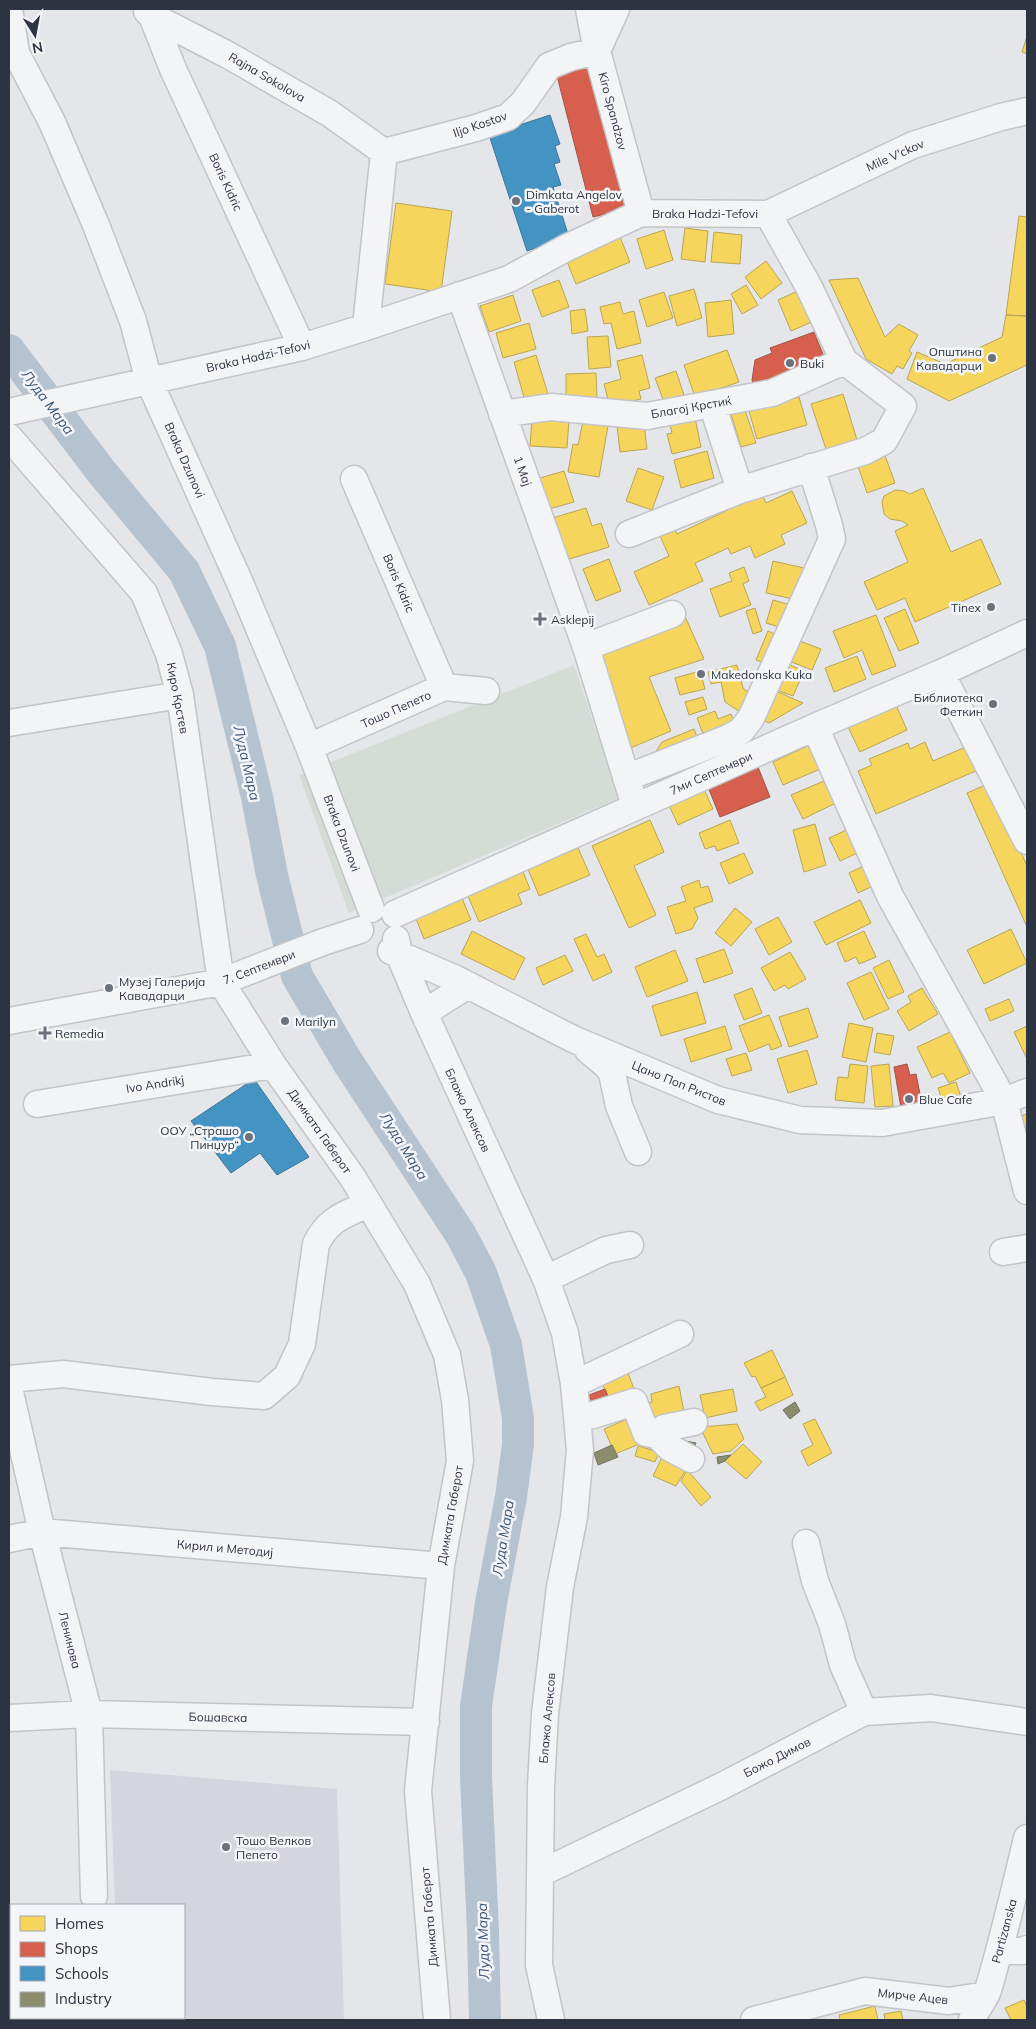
<svg xmlns="http://www.w3.org/2000/svg" width="1036" height="2029" font-family="Mulish,sans-serif">
  <style>
    .built { fill: #d3d6dc }
    .green { fill: #d5dcd5 }
    .homes { fill: #f6d55c; stroke: #b9a554 }
    .shops { fill: #d6604d; stroke: #a35349 }
    .schools { fill: #4393c3; stroke: #3c769c }
    .industry { fill: #8c8c6e; stroke: #6f7260 }
    .lines { fill: none; stroke-linecap: round; stroke-linejoin: round }
    .river { stroke: #b5c3d1; stroke-width: 32 }
    .minor-casing { stroke: #c2c4c7; stroke-width: 29 }
    .minor { stroke: #f3f4f6; stroke-width: 26 }
    .poi-dot { fill: #6c727c; stroke: #f3f5f8; stroke-width: 2 }
    .labels { text-anchor: middle; dominant-baseline: central; stroke-width: 5; stroke-linejoin: round; paint-order: stroke }
    .street-label { font-size: 12px; fill: #2c3441; stroke: #f3f5f8 }
    .poi-label { font-size: 12px; fill: #2c3441; stroke: #f3f5f8; text-anchor: start }
    .water-label { font-size: 14px; font-style: italic; fill: #385373; stroke: #f3f5f8 }
  </style>
  <rect width="100%" height="100%" fill="#e4e6e9"/>
  <path class="built" d="M110 1770 337 1789 344 2020H119V2018H184V1905H115Z"/>
  <path class="green" d="M574 665 619 798 349 913 299 775Z"/>
  <path class="homes" d="M1027 36V54L1022 52Z
    M396 203 452 211 441 292 385 284Z
    M1019 216 1027 217V316L1006 315Z
    M685 228 708 231 705 262 681 259Z
    M664 230 673 260 646 269 637 239Z
    M714 232 742 235 740 264 711 262Z
    M620 237 630 262 576 284 566 259Z
    M766 261 782 283 761 299 745 277Z
    M858 278 885 337 899 324 918 335 909 351 912 353 903 369 897 366 892 374 866 359 829 280Z
    M559 280 569 307 542 317 532 290Z
    M746 285 758 305 742 314 731 294Z
    M694 289 702 318 677 326 669 296Z
    M800 290 814 321 791 331 778 300Z
    M664 292 673 318 647 327 639 300Z
    M513 295 521 321 489 332 480 306Z
    M731 300 734 334 708 337 705 303Z
    M620 302 623 314 634 311 641 343 617 349 611 323 604 324 600 307Z
    M585 309 588 331 572 334 570 311Z
    M1006 315 1027 316V365L949 401 907 379 917 352 945 364 1002 337Z
    M529 323 536 349 503 358 496 333Z
    M608 336 611 367 589 369 587 337Z
    M727 350 739 382 695 397 684 365Z
    M536 355 548 394 525 401 514 362Z
    M642 355 650 388 639 391 641 399 610 407 604 384 621 379 617 361Z
    M676 371 684 395 664 402 655 378Z
    M596 373 597 399 566 400V374Z
    M843 394 857 440 826 449 811 404Z
    M799 397 807 425 757 439 749 411Z
    M744 407 756 443 741 447 730 411Z
    M532 418 569 420 567 448 530 446Z
    M695 418 701 447 672 454 667 434 672 433 670 424Z
    M583 421 608 426 599 477 568 472 573 444 578 445Z
    M644 424 647 449 620 452 617 426Z
    M883 450 895 483 867 493 856 460Z
    M707 451 714 478 681 488 674 460Z
    M638 468 664 477 652 510 626 501Z
    M564 471 574 502 549 509 540 478Z
    M923 488 951 552 981 539 1001 584 915 622 905 598 877 610 864 582 908 562 895 531 908 525 902 521 890 519 884 514 882 502 884 496 895 490 904 491 910 494Z
    M760 490 766 503 792 491 807 523 781 535 785 544 755 558 750 546 731 554 728 548 695 563 703 581 649 605 634 572 669 556 660 536 675 529 677 534 728 510 726 505Z
    M586 508 592 526 601 523 609 547 563 561 549 519Z
    M609 559 621 591 596 601 583 569Z
    M773 561 804 568 797 600 766 593Z
    M744 567 749 581 743 584 751 605 720 617 710 589 732 581 729 573Z
    M773 600 794 606 786 629 766 623Z
    M755 608 762 631 753 634 746 611Z
    M905 609 919 643 899 651 884 618Z
    M684 614 704 659 649 677 671 731 628 749 595 653Z
    M876 615 896 666 872 675 862 650 844 658 833 631Z
    M768 631 781 637 770 665 756 660Z
    M797 640 821 649 812 670 789 661Z
    M857 656 866 679 834 692 825 668Z
    M785 663 804 671 793 696 774 689Z
    M737 665 743 688 752 695 740 712 725 702 721 682 711 684 708 672Z
    M700 671 705 689 680 695 675 678Z
    M769 688 803 703 769 723 757 717Z
    M703 697 707 709 689 715 685 702Z
    M896 705 907 730 860 752 848 727Z
    M715 711 718 719 731 714 736 727 705 739 697 718Z
    M694 729 700 744 653 756 662 742Z
    M816 742 827 766 783 785 773 762Z
    M925 742 933 761 968 746 978 770 876 814 858 771 872 765 869 759 908 743 910 749Z
    M831 778 840 801 803 819 791 795Z
    M990 783 1027 866V927L967 793Z
    M703 787 713 809 678 825 668 803Z
    M650 820 664 852 634 866 656 915 629 928 592 846Z
    M730 820 739 843 717 851 715 846 705 849 699 833Z
    M815 824 826 865 804 872 793 830Z
    M853 827 864 850 840 861 829 838Z
    M578 848 590 875 539 896 528 869Z
    M744 853 753 873 729 884 720 863Z
    M870 863 879 883 858 893 849 873Z
    M523 872 530 889 518 894 522 904 479 922 468 896Z
    M699 880 701 888 708 886 713 901 694 908 698 918 692 929 676 934 667 907 686 901 681 887Z
    M462 898 471 920 424 939 415 916Z
    M860 900 871 923 826 945 814 922Z
    M735 908 752 922 731 946 715 933Z
    M778 917 792 942 769 955 755 929Z
    M1011 929 1027 963 984 984 967 950Z
    M472 931 525 958 514 980 461 954Z
    M864 931 876 957 859 964 856 957 845 962 837 943Z
    M586 934 597 957 604 954 612 972 593 981 574 939Z
    M724 949 733 973 704 983 696 959Z
    M675 950 688 981 647 997 635 967Z
    M790 952 806 979 788 989 785 985 774 991 761 968Z
    M565 955 573 971 543 985 536 968Z
    M889 960 904 992 888 999 873 968Z
    M871 972 889 1009 864 1020 847 983Z
    M752 988 762 1013 744 1020 734 995Z
    M922 988 938 1014 909 1031 897 1011 911 1002 908 996Z
    M697 992 706 1023 661 1036 652 1006Z
    M1009 999 1014 1011 990 1021 985 1009Z
    M808 1008 818 1037 789 1047 779 1017Z
    M769 1015 782 1046 771 1050 769 1044 749 1052 739 1026Z
    M849 1023 873 1028 866 1062 842 1057Z
    M725 1026 732 1049 691 1062 684 1039Z
    M1027 1026V1059L1014 1032Z
    M950 1032 970 1073 949 1083 943 1073 932 1078 917 1047Z
    M877 1033 894 1036 890 1055 874 1052Z
    M807 1050 817 1084 788 1093 777 1059Z
    M746 1053 752 1070 732 1076 726 1059Z
    M850 1064 868 1066 864 1103 835 1100 838 1077 848 1078Z
    M889 1064 893 1106 875 1107 871 1066Z
    M956 1082 963 1103 945 1109 938 1088Z
    M1027 1114V1147L1015 1118Z
    M772 1350 785 1377 761 1388 755 1376 752 1377 744 1363Z
    M626 1368 636 1394 611 1404 600 1378Z
    M785 1377 793 1395 760 1411 755 1402 766 1397 761 1388Z
    M679 1386 685 1417 648 1425 642 1404 652 1402 651 1394Z
    M733 1389 737 1411 705 1418 700 1395Z
    M632 1417 642 1443 615 1454 604 1429Z
    M815 1419 832 1453 808 1466 801 1451 813 1445 803 1424Z
    M737 1424 744 1439 731 1451 713 1454 700 1427Z
    M743 1444 762 1462 746 1479 725 1461Z
    M638 1446 659 1452 655 1462 635 1456Z
    M665 1451 688 1466 676 1486 653 1476Z
    M687 1470 711 1497 701 1506 681 1481Z
    M1024 2000 1027 2007V2020H1011L1005 2008Z
    M875 2006 878 2020H840L839 2015Z
    M901 2011 903 2020H885L884 2014Z"/>
  <path class="shops" d="M590 63 627 209 593 217 556 72Z
    M814 332 825 359 756 391 752 380 755 360 772 353 770 348Z
    M758 767 770 797 720 817 708 787Z
    M907 1064 910 1075 916 1074 922 1104 901 1108 894 1067Z
    M605 1389 610 1401 594 1407 589 1395Z"/>
  <path class="schools" d="M550 115 560 144 555 146 560 162 554 164 561 185 553 187 569 237 527 251 489 135Z
    M254 1079 309 1157 277 1175 260 1153 231 1173 191 1121Z"/>
  <path class="industry" d="M795 1402 800 1411 790 1419 783 1410Z
    M675 1439 696 1443 693 1452Z
    M612 1445 618 1457 598 1465 594 1453Z
    M731 1455 725 1461 718 1464 717 1457Z"/>
  <g class="lines">
    <path class="river" d="M9 350 100 470 184 571 220 646 257 797 272 875 297 976 347 1061 461 1235 481 1273 506 1345 518 1418V1444L511 1497 491 1603 476 1706V1777L483 1932 485 2020"/>
    <g class="minor-casing">
      <path id="minor" d="M9 9 16 53 52 122 96 225 133 321 149 381 240 583 309 747 371 909
        M589 9 597 51 641 213
        M147 11 152 16 228 55 329 113 384 152
        M152 16 173 69 302 347
        M384 152 476 128 508 117 523 103 549 66 571 57 597 51 616 9
        M460 295 586 647 635 806
        M366 327 384 152
        M712 404 740 490
        M9 412 302 347 366 327 509 279 566 248 641 213 768 214 913 145 1001 117 1027 111
        M502 414 551 407 647 416 772 393 844 361
        M9 437 144 593 169 654 180 695 221 982 273 1065 353 1178 417 1284 447 1355 455 1400 460 1461 441 1566 418 1791 437 2020
        M354 479 444 687
        M629 534 740 490 865 451 884 441 903 406 844 361 809 287 768 214
        M586 647 672 614
        M941 673 1027 841
        M9 723 180 695
        M815 727 890 896 1004 1101 1027 1191
        M309 747 444 687 486 691
        M626 778 728 738 741 731 751 718 832 539 829 525 811 467
        M395 914 815 727 941 673 1027 633
        M396 939 399 954 424 1013 546 1279 565 1333 574 1384 580 1450 574 1517 560 1587 545 1714 541 1786 539 1965 551 2020
        M391 951 454 978 573 1039 718 1100 800 1120 882 1123 1004 1101 1027 1092
        M424 1013 468 985
        M9 1021 221 982 323 942 360 930
        M588 1050 606 1065 612 1073 619 1106 638 1152
        M37 1104 273 1065
        M1003 1252 1027 1248
        M546 1279 606 1250 630 1245
        M9 1379 63 1374 212 1392 264 1396 287 1376 302 1344 316 1244C328 1219 344 1215 368 1204
        M574 1384 680 1334
        M9 1388 42 1532 89 1714 94 1896
        M578 1417 593 1415 634 1402 646 1433 657 1435 670 1448 691 1459
        M657 1435 664 1428 694 1422
        M9 1539 42 1532 441 1566
        M806 1543 815 1581 832 1624 843 1665 864 1712
        M9 1718 89 1714 426 1722
        M541 1873 722 1786 864 1712 931 1708 1027 1722
        M999 1951H1023L1027 1949
        M754 2020 865 1991 949 2001 986 1995
        M972 2020C976 2009 984 2001 988 1990 1003 1940 1015 1889 1027 1838"/>
    </g>
    <use href="#minor" class="minor"/>
  </g>
  <g class="poi-dot">
    <circle cx="516" cy="201" r="5"/>
    <circle cx="992" cy="358" r="5"/>
    <circle cx="790" cy="363" r="5"/>
    <circle cx="991" cy="607" r="5"/>
    <path d="M537.5 611.5h5v5h5v5h-5v5h-5v-5h-5v-5h5z"/>
    <circle cx="701" cy="674" r="5"/>
    <circle cx="993" cy="704" r="5"/>
    <circle cx="109" cy="988" r="5"/>
    <circle cx="285" cy="1021" r="5"/>
    <path d="M42.5 1025.5h5v5h5v5h-5v5h-5v-5h-5v-5h5z"/>
    <circle cx="909" cy="1099" r="5"/>
    <circle cx="249" cy="1137" r="5"/>
    <circle cx="226" cy="1847" r="5"/>
  </g>
  <g class="labels">
    <g class="street-label">
      <text transform="translate(267 77) rotate(30)">Rajna Sokolova</text>
      <text transform="translate(613 111) rotate(75)">Kiro Spandzov</text>
      <text transform="translate(480 124) rotate(-19)">Iljo Kostov</text>
      <text transform="translate(895 155) rotate(-24)">Mile V'ckov</text>
      <text transform="translate(226 182) rotate(65)">Boris Kidric</text>
      <text x="705" y="213">Braka Hadzi-Tefovi</text>
      <text transform="translate(258 356) rotate(-13)">Braka Hadzi-Tefovi</text>
      <text transform="translate(691 407) rotate(-10)">Благој Крстиќ</text>
      <text transform="translate(185 460) rotate(66)">Braka Dzunovi</text>
      <text transform="translate(523 471) rotate(70)">1 Maj</text>
      <text transform="translate(399 583) rotate(67)">Boris Kidric</text>
      <text transform="translate(178 698) rotate(79)">Киро Крстев</text>
      <text transform="translate(396 709) rotate(-24)">Тошо Пепето</text>
      <text transform="translate(711 773) rotate(-24)">7ми Септември</text>
      <text transform="translate(342 833) rotate(69)">Braka Dzunovi</text>
      <text transform="translate(259 967) rotate(-21)">7. Септември</text>
      <text transform="translate(679 1083) rotate(22)">Цано Поп Ристов</text>
      <text transform="translate(155 1084) rotate(-9)">Ivo Andrikj</text>
      <text transform="translate(468 1110) rotate(65)">Блажо Алексов</text>
      <text transform="translate(320 1131) rotate(55)">Димката Габерот</text>
      <text transform="translate(450 1515) rotate(-80)">Димката Габерот</text>
      <text transform="translate(225 1548) rotate(5)">Кирил и Методиј</text>
      <text transform="translate(70 1640) rotate(76)">Ленинова</text>
      <text transform="translate(218 1717) rotate(1)">Бошавска</text>
      <text transform="translate(547 1718) rotate(-85)">Блажо Алексов</text>
      <text transform="translate(777 1757) rotate(-27)">Божо Димов</text>
      <text transform="translate(429 1917) rotate(-95)">Димката Габерот</text>
      <text transform="translate(1004 1931) rotate(-75)">Partizanska</text>
      <text transform="translate(913 1996) rotate(6)">Мирче Ацев</text>
    </g>
    <g class="poi-label">
      <text x="526" y="194">Dimkata Angelov<tspan x="526" dy="14">- Gaberot</tspan></text>
      <text x="982" y="351" text-anchor="end">Општина<tspan x="982" dy="14">Кавадарци</tspan></text>
      <text x="800" y="363">Buki</text>
      <text x="981" y="607" text-anchor="end">Tinex</text>
      <text x="551" y="619">Asklepij</text>
      <text x="711" y="674">Makedonska Kuka</text>
      <text x="983" y="697" text-anchor="end">Библиотека<tspan x="983" dy="14">Феткин</tspan></text>
      <text x="119" y="981">Музеј Галерија<tspan x="119" dy="14">Кавадарци</tspan></text>
      <text x="295" y="1021">Marilyn</text>
      <text x="55" y="1033">Remedia</text>
      <text x="919" y="1099">Blue Cafe</text>
      <text x="239" y="1130" text-anchor="end">ООУ „Страшо<tspan x="239" dy="14">Пинџур“</tspan></text>
      <text x="236" y="1840">Тошо Велков<tspan x="236" dy="14">Пепето</tspan></text>
    </g>
    <g class="water-label">
      <text transform="translate(48 402) rotate(53)">Луда Мара</text>
      <text transform="translate(247 763) rotate(77)">Луда Мара</text>
      <text transform="translate(404 1146) rotate(58)">Луда Мара</text>
      <text transform="translate(503 1538) rotate(-81)">Луда Мара</text>
      <text transform="translate(483 1941) rotate(-92)">Луда Мара</text>
    </g>
  </g>
  <rect width="1036" height="2029" fill="none" stroke="#2c3441" stroke-width="20"/>
  <rect x="10" y="1904" width="175" height="115" fill="#f3f5f8" stroke="#a3a8af"/>
  <rect x="20" y="1916" width="25" height="15" fill="#f6d55c" stroke="#a3a8af"/>
  <text x="55" y="1929" font-size="15" fill="#2c3441">Homes</text>
  <rect x="20" y="1942" width="25" height="15" fill="#d6604d" stroke="#a3a8af"/>
  <text x="55" y="1954" font-size="15" fill="#2c3441">Shops</text>
  <rect x="20" y="1966" width="25" height="15" fill="#4393c3" stroke="#a3a8af"/>
  <text x="55" y="1979" font-size="15" fill="#2c3441">Schools</text>
  <rect x="20" y="1992" width="25" height="15" fill="#8c8c6e" stroke="#a3a8af"/>
  <text x="55" y="2004" font-size="15" fill="#2c3441">Industry</text>
  <g transform="translate(35 35) rotate(169)" stroke="#f3f5f8" stroke-width="4" paint-order="stroke">
  <path d="M0-4L9 19L0 12L-9 19Z" fill="#2c3441"/>
  <text y="-8" font-size="14" font-weight="bold" text-anchor="middle" fill="#2c3441">N</text>
  </g>
</svg>
